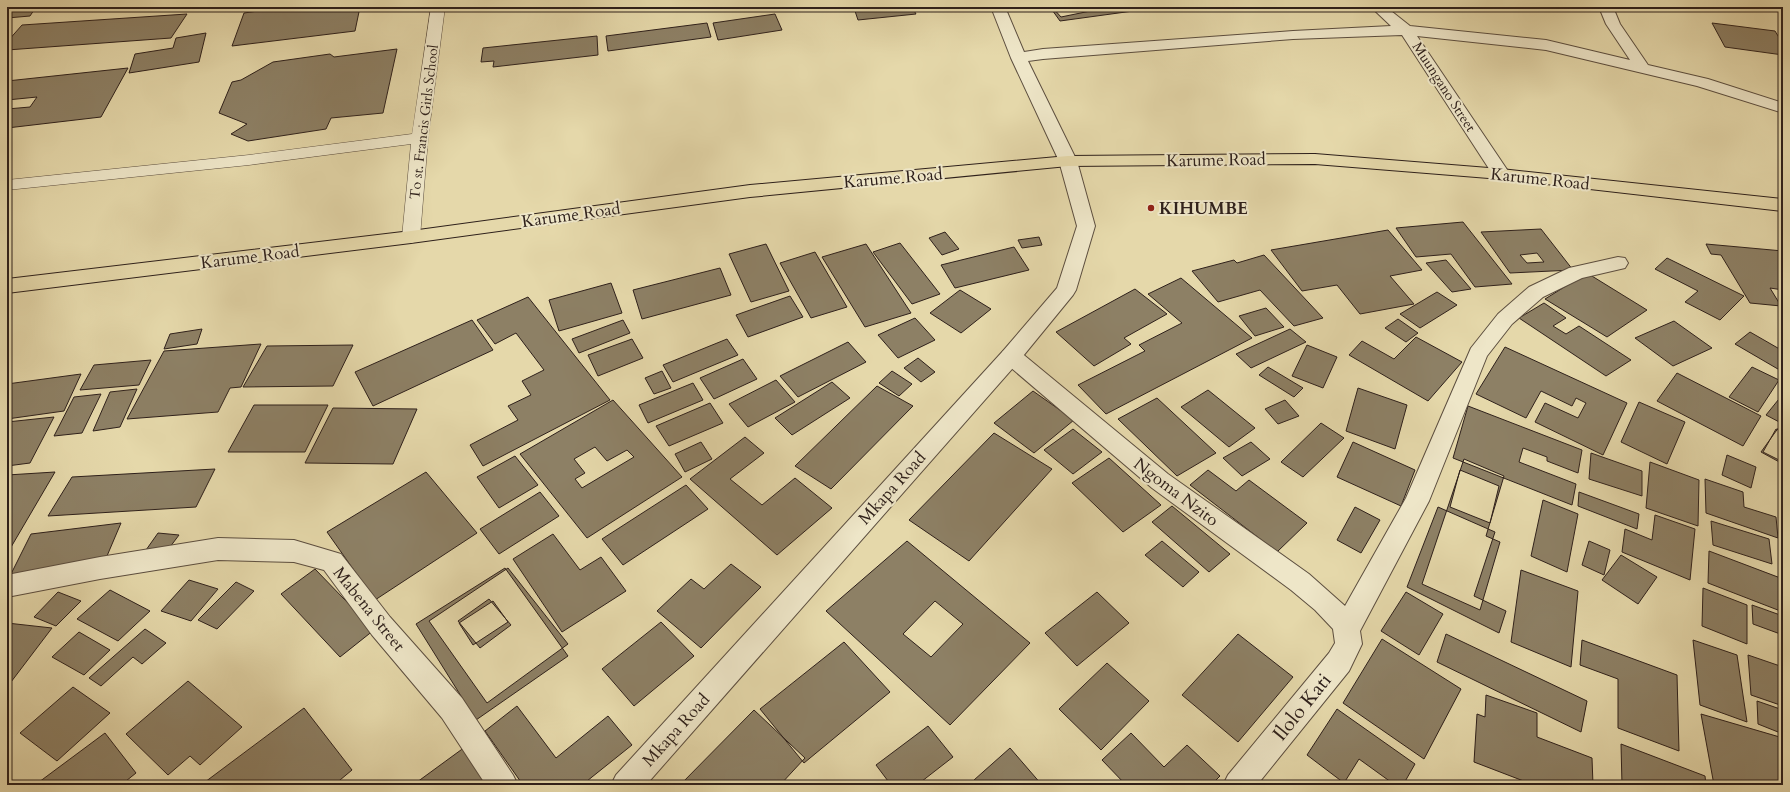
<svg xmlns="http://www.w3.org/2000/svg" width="1790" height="792" font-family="Cardo,serif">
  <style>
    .building { fill: #8d8065; stroke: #2e201b; fill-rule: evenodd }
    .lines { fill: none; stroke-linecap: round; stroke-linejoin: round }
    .service-casing { stroke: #5c4e3f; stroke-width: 1 }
    .minor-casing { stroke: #5c4e3f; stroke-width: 2 }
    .tertiary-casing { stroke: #5c4e3f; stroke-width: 2 }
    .trunk-casing { stroke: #2e201b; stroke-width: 2 }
    .service { fill: #eee6c8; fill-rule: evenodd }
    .minor { fill: #eee6c8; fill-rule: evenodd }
    .tertiary { fill: #eee6c8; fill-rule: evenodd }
    .trunk { fill: #e5d8aa; fill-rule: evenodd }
    .poi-dot { fill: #8f2418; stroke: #eee6c8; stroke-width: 1.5 }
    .labels { text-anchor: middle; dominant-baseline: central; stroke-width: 4; stroke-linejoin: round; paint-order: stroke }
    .far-street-label { font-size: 14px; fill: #2e201b; stroke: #eee6c8 }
    .street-label { font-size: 17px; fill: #2e201b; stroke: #eee6c8 }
    .poi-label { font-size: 17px; font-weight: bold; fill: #2e201b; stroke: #eee6c8; text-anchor: start }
    .near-street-label { font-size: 20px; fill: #2e201b; stroke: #eee6c8 }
  </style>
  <rect width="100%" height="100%" fill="#e5d8aa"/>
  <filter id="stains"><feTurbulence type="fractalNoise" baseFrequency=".005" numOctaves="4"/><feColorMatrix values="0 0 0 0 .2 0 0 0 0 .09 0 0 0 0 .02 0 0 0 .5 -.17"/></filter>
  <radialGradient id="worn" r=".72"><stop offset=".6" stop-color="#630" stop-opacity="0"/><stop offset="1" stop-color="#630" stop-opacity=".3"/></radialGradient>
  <path class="building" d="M7 7H36L30 16 7 18Z
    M287 7H360L355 31 232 46 244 13Z
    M862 7H912L916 14 858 20 854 8Z
    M1050 7H1129L1133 11 1060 21Z
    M1052 7H1110L1061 17Z
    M187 14 171 38 7 50V42L22 25Z
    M775 14 782 30 718 40 713 23Z
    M707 23 711 37 608 51 606 36Z
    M1712 23 1775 31 1783 44V55L1725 47Z
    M206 33 199 62 129 73 135 54 173 48 176 38Z
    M597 36 598 55 493 67 494 61 481 62 483 48Z
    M397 49 383 113 331 118 326 129 248 141 231 134 247 124 219 113 232 82 241 80 273 62 330 54 334 57Z
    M128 68 101 117 7 128V109L30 107 37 97 7 100V81Z
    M1463 222 1512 284 1475 287 1451 254 1416 257 1396 228Z
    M1541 229 1573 270 1510 273 1481 232ZM1537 253 1544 262 1527 263 1520 255Z
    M1388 230 1422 270 1390 276 1414 304 1360 314 1337 285 1302 291 1271 250Z
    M945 232 959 249 942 255 929 238Z
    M1039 237 1042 245 1022 248 1018 240Z
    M900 243 940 294 912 304 873 252Z
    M766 244 789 291 751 302 729 254Z
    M866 244 911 313 865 327 822 257Z
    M1706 244 1783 251V290L1770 288 1781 306 1750 303 1721 255 1711 254Z
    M1014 247 1029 270 955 288 941 265Z
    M815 252 847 307 811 318 780 263Z
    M1264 255 1323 318 1294 326 1260 290 1218 302 1192 271 1234 260 1237 263Z
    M1667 258 1744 296 1720 320 1685 302 1698 291 1655 269Z
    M1446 260 1471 289 1452 292 1426 263Z
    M720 268 731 295 642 319 633 290Z
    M1587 273 1647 310 1607 337 1545 299Z
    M1181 278 1252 338 1106 414 1078 385 1145 351 1139 345 1182 323 1148 294Z
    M611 283 622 313 559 331 549 300Z
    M1135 289 1167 314 1124 338 1131 344 1094 366 1056 332Z
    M960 290 991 309 961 333 930 313Z
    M1437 292 1457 305 1420 328 1400 314Z
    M790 296 803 317 748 337 736 315Z
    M528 297 610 400 483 466 470 445 518 420 508 406 531 395 522 381 544 370 516 333 495 344 477 320Z
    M1544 303 1566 318 1553 326 1566 334 1579 326 1631 360 1606 376 1519 318Z
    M1266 308 1284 327 1255 336 1239 316Z
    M915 318 935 340 898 358 878 335Z
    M1398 319 1418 333 1406 342 1385 328Z
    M472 320 493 350 373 406 355 372Z
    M623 320 630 333 579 353 572 339Z
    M1674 321 1712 348 1673 366 1635 338Z
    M202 329 197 344 164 349 170 334Z
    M1290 329 1306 342 1251 368 1236 354Z
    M1750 332 1783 351V372L1735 344Z
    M1416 337 1462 362 1428 401 1349 355 1362 341 1394 359Z
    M632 339 643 358 598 376 588 355Z
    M727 339 738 355 673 382 663 365Z
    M848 342 866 362 798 397 780 376Z
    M261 344 241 387 230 388 218 412 127 419 164 351Z
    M353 345 333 386 243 387 267 346Z
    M1307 345 1337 357 1323 388 1292 376Z
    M1505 347 1627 403 1603 455 1535 422 1545 403 1578 418 1586 403 1576 398 1572 406 1541 391 1526 418 1476 394Z
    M918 358 935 372 921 382 904 368Z
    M743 359 757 379 714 399 700 378Z
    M151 360 139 385 80 390 94 365Z
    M1268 367 1303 388 1294 397 1259 375Z
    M1752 367 1779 380 1758 412 1729 397Z
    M662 371 671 388 654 394 645 378Z
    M892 371 912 384 899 396 879 383Z
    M1677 373 1761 416 1743 446 1657 401Z
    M81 374 64 411 7 419V384Z
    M776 380 795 402 748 427 729 404Z
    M832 382 850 398 792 435 775 418Z
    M693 383 703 400 648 423 639 405Z
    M877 386 913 406 831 489 795 466Z
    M1358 388 1407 405 1395 449 1346 431Z
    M137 389 120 427 93 431 110 392Z
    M1208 390 1255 428 1229 447 1181 407Z
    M1033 391 1074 420 1034 453 994 423Z
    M101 394 82 433 54 436 74 397Z
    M1783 394V424L1766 415Z
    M1157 398 1216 453 1177 476 1118 419Z
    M613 400 682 477 587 538 520 454ZM595 447 607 461 627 450 634 457 582 488 575 479 585 473 574 459Z
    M1285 400 1299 416 1278 424 1265 409Z
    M1639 402 1685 422 1667 464 1621 442Z
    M710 403 723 423 669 446 656 426Z
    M254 405H328L305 452H228Z
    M1468 406 1582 450 1578 473 1547 461V457L1523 448 1519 462 1576 484 1572 505 1453 458Z
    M333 408 417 409 393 464 305 463Z
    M54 417 30 463 7 466V422Z
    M1321 423 1344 438 1303 477 1281 462Z
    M1779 427 1783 430V464L1761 452Z
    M1073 429 1102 452 1073 474 1044 450Z
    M1776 429 1783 432V462L1763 452Z
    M994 433 1052 469 969 561 909 520Z
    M745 437 764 453 730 479 762 505 795 478 832 508 777 555 690 479Z
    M701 442 712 459 685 472 675 454Z
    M1251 442 1270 459 1242 476 1223 458Z
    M1353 442 1415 470 1401 506 1337 477Z
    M1591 453 1642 471V496L1589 479Z
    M1727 455 1756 467 1751 488 1722 475Z
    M515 456 538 485 499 508 477 477Z
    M1109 458 1161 505 1123 532 1072 483Z
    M1464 459 1504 476 1486 536 1500 542 1480 610 1422 584Z
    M1650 462 1699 480 1698 526 1646 508Z
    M215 469 196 507 48 516 72 477Z
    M1208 470 1236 491 1249 480 1307 523 1277 552 1190 485Z
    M1460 470 1499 486 1490 523 1450 507Z
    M55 472 7 554V475Z
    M426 472 477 533 375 600 327 532Z
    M1705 479 1743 492 1744 507 1776 517 1778 538 1706 513Z
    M686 485 708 509 623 565 602 539Z
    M540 492 559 516 499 554 480 529Z
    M1579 492 1639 514 1637 529 1578 506Z
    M1543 500 1578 514 1567 572 1531 556Z
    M1172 506 1230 554 1209 572 1152 522Z
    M1355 507 1380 520 1361 553 1337 540Z
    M1438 507 1495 532 1474 596 1506 611 1499 633 1407 587Z
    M1655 515 1695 529 1690 580 1622 552 1625 529 1652 540Z
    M1711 521 1769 539 1772 564 1713 545Z
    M121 523 104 563 10 576 31 534Z
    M158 533 179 535 167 551 146 550Z
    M553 534 580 570 601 557 626 591 562 632 513 559Z
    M907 541 1030 643 950 725 826 611ZM935 601 963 624 931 657 903 634Z
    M1162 541 1199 572 1183 587 1145 555Z
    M1589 541 1610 550 1604 575 1582 565Z
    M1709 551 1783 579V612L1708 583Z
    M1621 555 1657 577 1638 604 1602 580Z
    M731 564 761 587 701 648 657 611 691 579 704 589Z
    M505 568 568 656 476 720 416 624ZM493 601 508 622 473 645 459 623Z
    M508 568 568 644 487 703 429 621ZM489 599 511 625 480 648 458 621Z
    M315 569 374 630 340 657 281 594Z
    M1521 570 1578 591 1571 667 1511 642Z
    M189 580 218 589 191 621 161 611Z
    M236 582 254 591 217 629 198 620Z
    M1703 588 1747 605V644L1702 626Z
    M110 590 150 611 118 641 77 619Z
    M58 592 81 601 56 626 34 617Z
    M1097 592 1129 623 1077 666 1045 633Z
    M1406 592 1443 614 1419 655 1381 631Z
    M1752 605 1783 616V635L1753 624Z
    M661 622 694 656 634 706 602 669Z
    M7 623 52 628 11 682H7Z
    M145 629 166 643 142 664 133 657 101 686 89 678Z
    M79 632 110 650 84 675 52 657Z
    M1238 634 1293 677 1238 742 1182 695Z
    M1446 634 1587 701 1581 732 1437 662Z
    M1382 639 1461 689 1424 759 1343 703Z
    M1582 640 1677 675 1679 751 1618 728V679L1580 665Z
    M1693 640 1737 655 1747 722 1700 705Z
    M844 642 890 692 804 763 760 709Z
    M1748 655 1783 667V706L1751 695Z
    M1107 663 1149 701 1101 750 1059 709Z
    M188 681 242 727 200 765 190 756 168 775 126 734Z
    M73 687 110 713 57 761 20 733Z
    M1486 695 1537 713V737L1592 758 1593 785H1534L1474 762 1477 714 1485 717Z
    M1757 701 1783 710V734L1758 724Z
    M517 706 556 758 608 716 632 745 582 785H523L485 731Z
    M304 708 352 770 334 785H201Z
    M1337 709 1415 764 1403 785H1395L1359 759 1344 783 1307 755Z
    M754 710 805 758 780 785H680Z
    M1701 714 1783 738V785H1714Z
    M928 726 953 757 917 785H891L876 765Z
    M105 733 136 773 121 785H35Z
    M1131 733 1164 767 1187 745 1220 776 1211 785H1126L1102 760Z
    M1621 744 1705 776 1706 785H1622Z
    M465 747 489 782 484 785H413Z
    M1010 748 1042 785H979L974 780Z"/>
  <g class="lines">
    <g class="service-casing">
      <path id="service" d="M431 7H445L428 138 420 237 417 241 411 243 405 241 402 237 411 144 249 165 7 190V180L249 155 412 134Z"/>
    </g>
    <g class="minor-casing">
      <path id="minor" d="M991 7H1005L1024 52 1043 49 1293 31 1391 26 1371 7H1386L1410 26 1546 40 1630 60 1606 24 1599 7H1613L1620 24 1648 65 1708 79 1783 103V113L1697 86 1546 50 1417 36 1510 174 1507 178 1501 179 1495 178 1402 35 1293 39 1043 59 1028 61 1077 161 1074 165 1068 166 1062 165 1059 161 1011 58Z
        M1618 257 1625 258 1628 263 1625 268 1582 278 1543 297 1512 324 1487 356 1429 501 1360 631 1362 644 1349 671 1257 785H1223L1228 775 1329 653 1335 643 1333 629 1315 610 1291 590 1152 488 1003 361 1000 356 1003 351 1011 348 1019 351 1168 474 1309 574 1345 606 1406 498 1471 348 1498 314 1529 287 1569 268Z
        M218 538 294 540 341 554 390 617 462 698 513 775 518 785H486L442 718 372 635 324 570 294 562 218 560 100 579 7 597V575L100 557Z"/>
    </g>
    <g class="tertiary-casing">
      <path id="tertiary" d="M1068 156 1074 157 1077 161 1095 226 1076 290 1073 295 1019 361 646 785H611L616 775 1003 351 1057 288 1077 226 1059 161 1062 157Z"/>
    </g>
    <g class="trunk-casing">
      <path id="trunk" d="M1315 154 1501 169 1783 199V211L1501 179 1315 164 1068 166 750 197 411 243 7 293V279L411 231 750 185 1068 156Z"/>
    </g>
    <use href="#service" class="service"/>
    <use href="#minor" class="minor"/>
    <use href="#tertiary" class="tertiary"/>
    <use href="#trunk" class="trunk"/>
  </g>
  <circle class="poi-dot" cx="1151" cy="208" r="4"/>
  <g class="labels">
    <g class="far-street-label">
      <text transform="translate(1444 87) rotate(57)">Muungano Street</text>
      <text transform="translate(424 122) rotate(-83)">To st. Francis Girls School</text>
    </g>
    <g class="street-label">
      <text transform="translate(1216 160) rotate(-1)">Karume Road</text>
      <text transform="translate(893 178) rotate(-5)">Karume Road</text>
      <text transform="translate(1540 179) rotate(6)">Karume Road</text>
      <text transform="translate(571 215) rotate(-8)">Karume Road</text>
      <text transform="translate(250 257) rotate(-7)">Karume Road</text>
      <text transform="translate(892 488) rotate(-48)">Mkapa Road</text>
      <text transform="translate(1176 492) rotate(37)">Ngoma Nzito</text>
      <text transform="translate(369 609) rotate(51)">Mabena Street</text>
      <text transform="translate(676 730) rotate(-48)">Mkapa Road</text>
    </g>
    <g class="poi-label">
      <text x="1159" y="208">KIHUMBE</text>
    </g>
    <g class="near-street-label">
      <text transform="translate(1302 707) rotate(-51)">Ilolo Kati</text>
    </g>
  </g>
  <rect width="1790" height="792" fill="none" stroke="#e5d8aa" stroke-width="24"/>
  <rect x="8" y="8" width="1774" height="776" fill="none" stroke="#2e201b" stroke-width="2"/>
  <rect x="12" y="12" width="1766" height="768" fill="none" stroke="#2e201b"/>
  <rect width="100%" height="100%" filter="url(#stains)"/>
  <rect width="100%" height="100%" fill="url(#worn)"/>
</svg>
